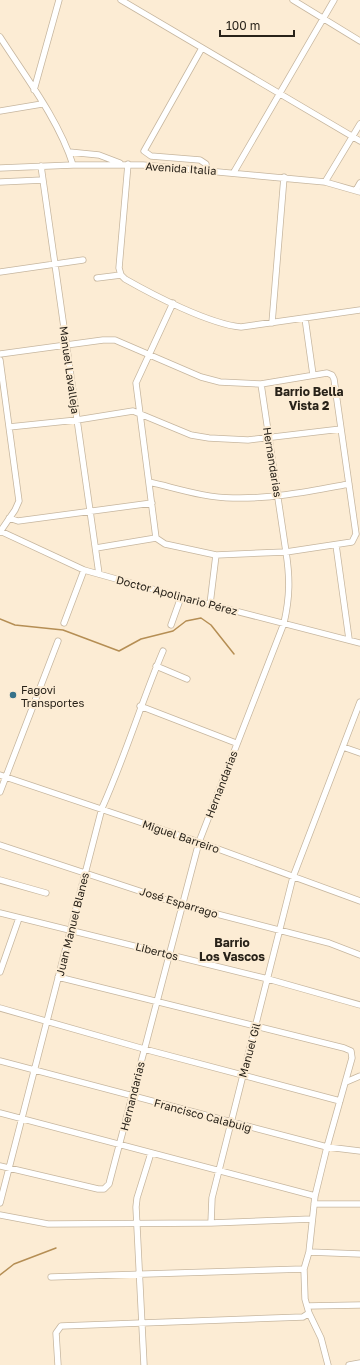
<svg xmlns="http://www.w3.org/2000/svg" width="360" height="1365" font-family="'Golos Text',sans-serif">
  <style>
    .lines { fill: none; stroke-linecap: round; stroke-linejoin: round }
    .stream { stroke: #b58e54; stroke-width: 1.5 }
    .minor-casing { stroke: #c6b69f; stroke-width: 7 }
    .minor { stroke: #fff; stroke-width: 5.5 }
    .poi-dot { fill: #37728a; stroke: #fcecd4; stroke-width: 1.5 }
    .labels { text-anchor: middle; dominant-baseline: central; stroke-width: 4; stroke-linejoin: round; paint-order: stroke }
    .street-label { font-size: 11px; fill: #282219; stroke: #fcecd4 }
    .poi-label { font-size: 11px; fill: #282219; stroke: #fcecd4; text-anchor: start }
    .neighbourhood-label { font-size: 12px; font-weight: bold; fill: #282219; stroke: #fcecd4 }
  </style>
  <rect width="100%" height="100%" fill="#fcecd4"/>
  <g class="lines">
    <path class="stream" d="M0 619 15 625 63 630 119 651 141 639 173 631 186 621 201 618 211 625 234 654
      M0 1275 14 1264 56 1248"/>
    <g class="minor-casing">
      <path id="minor" d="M121 0 360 141
        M293 0 360 41
        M0 37C25 76 59 120 73 165
        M202 48 144 151 151 156 200 160 206 164 207 170
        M34 90 59 0
        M0 111 42 104
        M69 152 99 155 120 163
        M128 164 119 268 121 275 125 279C153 295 209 324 241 327L360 310
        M41 166 99 574
        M0 168 73 165H143L325 182 360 192
        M234 172 334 0
        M0 182 43 180
        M325 182 360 124
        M356 190 360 183
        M0 272 83 260
        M97 278 121 275
        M305 318 313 375
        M272 323 284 177
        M0 354 103 340H115L201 377 220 382 261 384 327 373 332 375 334 379 356 534
        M0 360 19 501 15 510 0 532
        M9 427 77 420 133 411 191 435 209 438 248 440 341 429
        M149 482C176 488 205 498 233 498 273 499 311 491 349 484
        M9 518 18 521 152 503
        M0 531 84 570 181 597 360 643
        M156 538 136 383 173 303
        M156 538 165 544 216 555 286 552 352 542 356 534
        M336 545 349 639
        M96 548 156 538
        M210 604 216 555
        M64 623 84 570
        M171 625 181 597
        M156 666 187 679
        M140 706 236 743
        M343 747 360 753
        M0 775 199 842 360 901
        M0 792 58 641
        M0 845 182 905 329 943 360 955
        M0 880 46 893
        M0 913 268 979 360 1005
        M0 972 19 918
        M58 977 344 1048 351 1051 352 1058 327 1147 315 1196 309 1252 304 1269 305 1299 309 1313 321 1338 328 1365
        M0 1008 144 1049 340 1101
        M0 1061 327 1147 360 1151
        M346 1082 360 1076
        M0 1113 315 1196
        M0 1166 98 1189H104L109 1184 199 842 284 623C290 596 290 578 286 552L261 384
        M0 1203 102 808C125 757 141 703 163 651
        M314 1204H360
        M0 1215 48 1224 211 1223 312 1219
        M211 1223 212 1198 293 877 360 702
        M309 1252 360 1254
        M51 1277 304 1269
        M307 1306 360 1305
        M58 1365 56 1333 61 1326 303 1317 309 1313
        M144 1365 136 1207 137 1198 151 1153
        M349 1365 360 1363"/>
    </g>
    <use href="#minor" class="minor"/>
  </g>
  <circle class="poi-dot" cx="13" cy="695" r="4"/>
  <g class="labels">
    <g class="street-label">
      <text transform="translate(181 168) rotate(4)">Avenida Italia</text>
      <text transform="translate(70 370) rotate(82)">Manuel Lavalleja</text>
      <text transform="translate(273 462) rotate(81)">Hernandarias</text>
      <text transform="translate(177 595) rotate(15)">Doctor Apolinario Pérez</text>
      <text transform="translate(221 784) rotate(-69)">Hernandarias</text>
      <text transform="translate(181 836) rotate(19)">Miguel Barreiro</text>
      <text transform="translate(179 902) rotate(17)">José Esparrago</text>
      <text transform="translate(72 924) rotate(-76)">Juan Manuel Blanes</text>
      <text transform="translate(157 951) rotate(14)">Libertos</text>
      <text transform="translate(249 1050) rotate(-75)">Manuel Gil</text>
      <text transform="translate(132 1096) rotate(-76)">Hernandarias</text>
      <text transform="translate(203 1115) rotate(15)">Francisco Calabuig</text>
    </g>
    <g class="poi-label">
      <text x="21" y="689">Fagovi<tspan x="21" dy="13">Transportes</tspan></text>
    </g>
    <g class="neighbourhood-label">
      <text x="309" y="391">Barrio Bella<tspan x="309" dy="14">Vista 2</tspan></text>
      <text x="232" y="942">Barrio<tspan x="232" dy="14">Los Vascos</tspan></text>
    </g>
  </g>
  <path d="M220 30v6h74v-6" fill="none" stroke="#282219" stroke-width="2"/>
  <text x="226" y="30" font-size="12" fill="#282219" stroke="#fcecd4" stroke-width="3" paint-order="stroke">100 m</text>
</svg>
